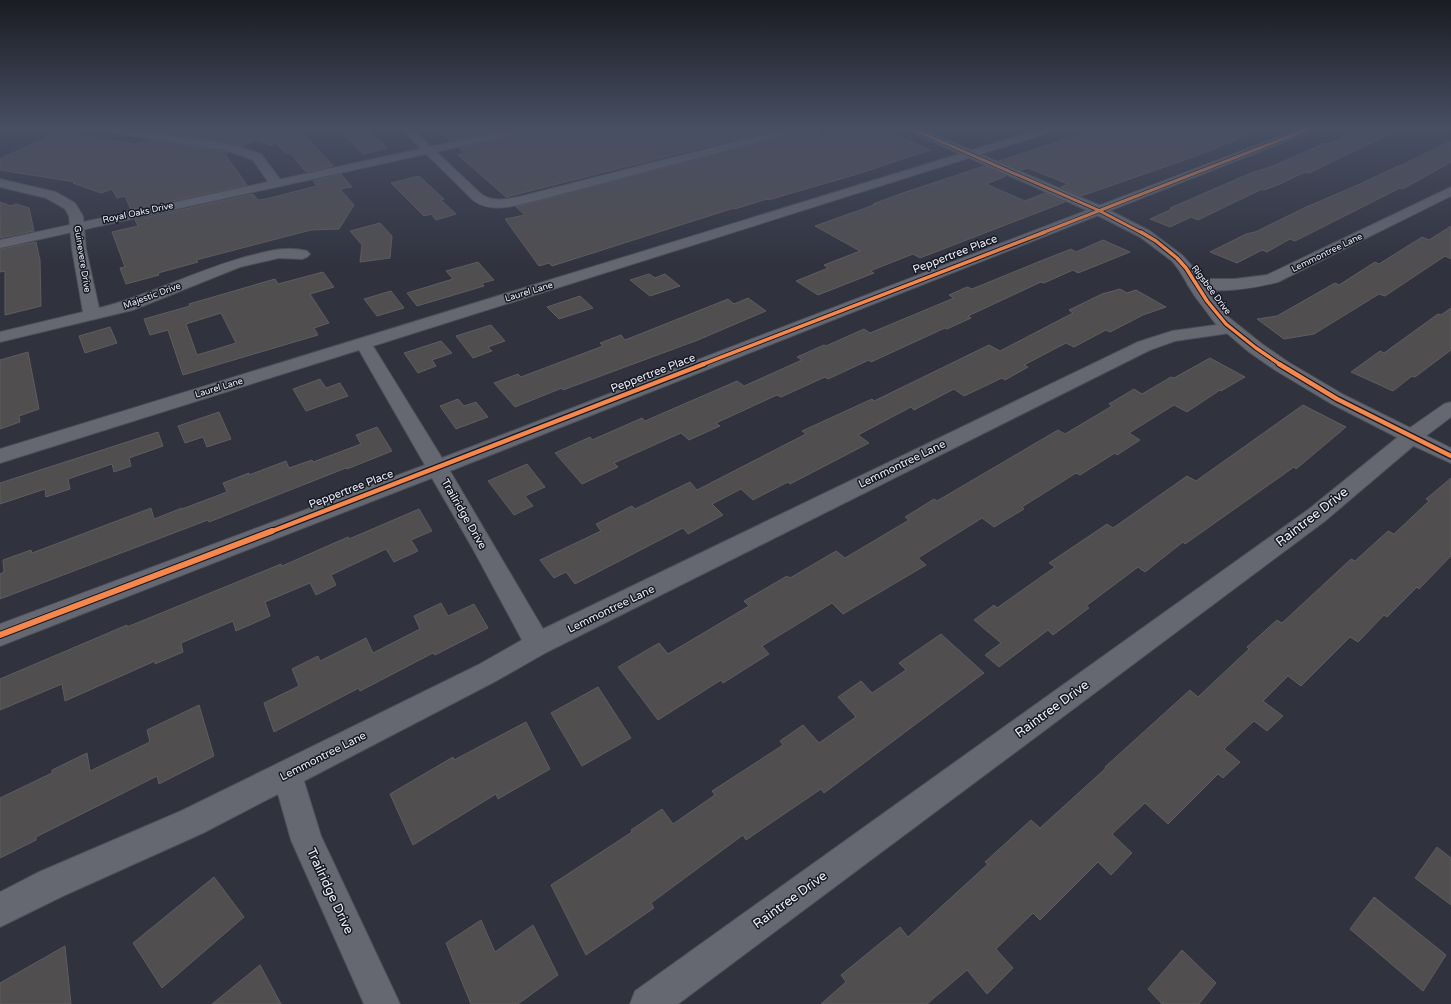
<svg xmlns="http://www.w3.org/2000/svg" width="1451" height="1004" font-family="'Varela Round',sans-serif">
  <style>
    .building { fill: #514e50; stroke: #605c5f; fill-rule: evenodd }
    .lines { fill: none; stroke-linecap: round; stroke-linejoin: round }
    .minor-casing { stroke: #4d4f58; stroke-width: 2 }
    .tertiary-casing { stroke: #4d4f58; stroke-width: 2 }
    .minor { fill: #666871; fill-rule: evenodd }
    .tertiary { fill: #666871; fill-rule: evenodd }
    .cycleway-far3-casing { stroke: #151721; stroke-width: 4.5 }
    .cycleway-far2-casing { stroke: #151721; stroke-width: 5.5 }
    .cycleway-far1-casing { stroke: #151721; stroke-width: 7 }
    .cycleway-casing { stroke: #151721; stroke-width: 8 }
    .cycleway-far3 { stroke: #f5874c; stroke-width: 3 }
    .cycleway-far2 { stroke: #f5874c; stroke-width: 3.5 }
    .cycleway-far1 { stroke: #f5874c; stroke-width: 4.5 }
    .cycleway { stroke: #f5874c; stroke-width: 6 }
    .labels { text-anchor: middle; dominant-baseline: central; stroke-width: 3; stroke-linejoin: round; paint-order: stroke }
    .far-street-label { font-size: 9px; fill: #eff2fe; stroke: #151721 }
    .street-label { font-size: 11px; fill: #eff2fe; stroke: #151721 }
    .near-street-label { font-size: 13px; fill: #eff2fe; stroke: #151721 }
  </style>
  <rect width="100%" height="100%" fill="#30323e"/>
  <path class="building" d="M179 126H297L333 166 306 172 290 153 286 154 276 143 271 145 254 140 242 146 234 144 163 133Z
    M336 126H364L387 148 363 154Z
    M433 126H516L450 141Z
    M542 126H788L506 197 458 155 465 153 459 148 539 130Z
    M811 126H818L819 137 860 126H876L930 150 861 173 768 200 767 199 735 209 734 208 552 266 549 263 539 266 505 219 525 215 516 207 808 130Z
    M1109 126H1268V127L1199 155 1081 196 1061 187 1068 184 1028 168 1022 170 999 161 1073 137 1076 138Z
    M1365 126H1407L1309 173 1305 172 1280 184 1264 190 1262 189 1198 220 1191 217 1170 227 1150 219 1172 209 1170 208 1251 173 1273 166 1325 143 1328 144Z
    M57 132 136 144 147 140 228 152 225 154 247 185 131 210 125 196 117 198 112 189 101 193 73 183 75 182 0 170V159Z
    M1451 141V162L1403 189 1400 188 1295 241 1290 239 1267 252 1262 250 1237 263 1210 252 1246 234 1255 232 1304 208 1360 184 1398 166H1400Z
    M984 166 1006 176 986 184 1025 201 1045 193 1065 202 920 258 913 254 870 271 874 273 818 295 796 281 828 268 824 265 860 251 815 226 874 205 873 204 900 194Z
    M341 174 352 187 340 189 354 205 339 229 311 230 196 260 198 262 158 273 159 275 126 284 120 268 125 267 112 232 138 226 135 220 253 194 258 200 266 199 317 186 313 181Z
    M419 176 444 199 441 200 456 214 436 220 431 214 424 216 391 183Z
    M0 202 11 206 16 204 29 208 34 231 0 238Z
    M380 223 392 236 390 258 360 262 362 245 350 231Z
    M1451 226V259L1445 256 1385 296 1379 294 1314 334 1284 339 1257 319 1277 316 1335 283 1339 285 1375 262 1379 264 1422 237 1429 240Z
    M1103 240 1130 252 1078 273 1073 270 1044 283 1041 282 968 316 971 318 947 329 945 328 871 362 869 360 828 379 825 377 781 397 777 395 716 423 720 426 689 440 681 433 614 463 618 467 582 484 555 453 590 437 592 440 642 418 645 421 737 381 744 386 802 360 797 357 824 345 826 346 864 329 870 333 954 298 949 295 967 287 972 289 1038 262 1071 249 1076 252Z
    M36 242 40 260 41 306 5 315V271L0 272V249Z
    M478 262 494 280 482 283 484 286 417 306 407 293 453 279 446 271Z
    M323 272 334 287 310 294 329 323 314 328 318 335 183 375 168 330 150 335 144 319 190 306 189 304 275 279 278 284ZM221 313 236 343 197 355 186 324Z
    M649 274 655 278 665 274 680 286 650 296 630 280Z
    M1120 289 1127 293 1136 290 1166 307 1143 315 1110 332 1106 330 1074 347 1066 343 1024 365 1028 367 1005 380 1002 378 964 396 954 389 914 410 911 407 858 435 869 443 790 484 788 482 753 500 741 489 712 504 723 515 688 534 683 528 575 584 566 572 554 578 540 560 601 531 596 524 632 506 635 509 690 482 697 490 806 434 802 431 872 399 874 401 989 345 1000 351 1073 313 1069 310 1102 294Z
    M391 291 404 308 377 316 364 299Z
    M580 296 593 308 559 319 547 307Z
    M748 298 766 311 698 340 563 390 562 388 515 407 494 383 518 374 521 377 603 346 600 343 621 335 625 340 728 299 734 304Z
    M1451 308V350L1415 377 1412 376 1393 391 1351 372 1380 351 1384 353 1438 314 1441 315Z
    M491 325 505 341 488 347 492 351 473 358 456 336Z
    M110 327 117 343 85 353 79 336Z
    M441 341 452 353 432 360 436 366 418 373 404 353Z
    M28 352 39 409 19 416 20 422 0 429V360Z
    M1210 358 1245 377 1221 391 1220 390 1187 412 1174 405 1129 433 1140 440 1117 455 1115 453 1080 475 1076 473 1022 507 1024 509 994 527 982 518 918 558 926 565 843 614 832 603 762 646 769 654 723 683 721 680 658 720 618 667 659 643 668 654 749 606 744 601 787 576 790 578 836 551 845 558 909 520 905 517 934 499 937 501 1058 430 1065 434 1112 406 1109 404 1134 389 1142 394 1171 377 1174 378Z
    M320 379 326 388 340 383 348 396 306 411 293 389Z
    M458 399 464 406 476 402 488 417 456 429 440 406Z
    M1303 405 1346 427 1296 469 1294 467 1185 544 1183 542 1145 572 1138 567 1086 606 1089 608 1053 635 1048 630 999 667 985 655 1001 643 974 620 994 605 997 608 1055 567 1049 563 1107 524 1113 528 1187 476 1196 481Z
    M219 412 231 439 207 447 203 437 185 443 178 426Z
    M377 427 392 451 347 469 346 468 209 522 208 520 0 599V574L4 572 3 560 31 550 32 553 151 508 154 519 182 508V509L227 492 223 483 249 473V475L286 461 289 468 312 460 313 462 361 444 356 435Z
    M158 432 163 446 129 458 131 466 114 472 112 464 68 479 70 489 46 497 45 489 0 504V483Z
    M527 464 545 487 525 496 533 506 514 515 488 481Z
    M1451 478V556L1419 589 1417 587 1387 617 1384 615 1358 642 1350 637 1301 686 1288 676 1263 701 1283 716 1267 731 1254 721 1224 749 1240 762 1223 778 1218 774 1168 824 1145 803 1112 834 1132 853 1111 875 1098 862 1040 920 1033 913 996 949 1013 968 987 994 967 970 927 1004H821L846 982 841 975 900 927 908 937 988 864 985 862 1031 820 1040 828 1106 768 1105 767 1190 690 1198 697 1249 649 1247 647 1277 620 1282 623 1351 559 1355 561 1388 531 1394 534 1429 501 1426 499Z
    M419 509 432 531 411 540 418 551 394 562 386 549 331 575 336 585 316 595 310 583 265 602 270 616 236 631 233 621 181 643 183 652 155 664V661L65 701 62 684 0 710V679L127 625V627L281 564 282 566 348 537 349 539Z
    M441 603 448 616 474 604 488 628 435 655 433 653 360 691 359 688 274 732 264 703 299 686 292 669 318 656 320 661 366 638 373 653 420 629 414 616Z
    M941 634 984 673 824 793 821 789 746 840 743 835 651 903 654 908 586 955 551 885 632 832 631 830 662 809 673 824 715 795 712 791 783 745 780 741 803 725 819 743 856 717 838 697 861 681 872 693 906 670 899 663Z
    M598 687 631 738 582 766 551 713Z
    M199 705 214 756 159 784 157 776 36 837V840L0 858V798L52 773V770L87 753 90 771 150 742 147 730Z
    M526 722 550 769 498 799 496 794 413 845 390 794 453 757 454 760Z
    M1437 847 1451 858V905L1415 878Z
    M214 877 244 917 162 988 133 943Z
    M1374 897 1446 955 1423 991 1350 929Z
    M481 920 495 952 533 925 558 975 518 1004H471L446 943Z
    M65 946 71 1004H0V983Z
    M1182 950 1216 983 1199 1004H1162L1148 989Z
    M260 965 281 1004H212Z"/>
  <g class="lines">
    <g class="minor-casing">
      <path id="minor" d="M89 127H114L234 145 261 154 283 183 281 186H271L253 160 228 151 95 130 91 129Z
        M399 127H410L480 193C492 203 508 199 522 196L792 127H810L808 129 539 200C518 205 493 214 474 201Z
        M1047 127H1063L1061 129 373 346 442 458 1304 127H1319L1317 129 450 471 543 629 1138 342 1172 331 1230 323 1236 324 1239 328 1236 332 1230 333 1175 341 1150 350 547 652 496 681 304 781 321 836 400 1004H364L291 840 278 794 203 833 63 896 0 927V892L39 872 181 811 478 665 522 640 473 549 432 478 0 646V624L425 465 359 350 0 463V449Z
        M0 179 56 192 75 203 83 216 86 249 99 308C152 295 200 268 253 255 271 250 288 246 307 251L310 254 307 257 302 259 279 258 240 267 133 310 0 342V332L83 312 72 249 69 216 65 209 46 198 0 187Z
        M1451 187V196L1278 282C1252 289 1215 294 1189 287L1187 284 1189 281 1195 279H1234L1267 275Z
        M1451 402V417L1418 442 1325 521 678 1004H630L635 991 1309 509 1404 432 1444 404Z"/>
    </g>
    <g class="tertiary-casing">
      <path id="tertiary" d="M521 127H541L539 129 535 130 0 248V240Z
        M902 127H917L1103 207 1150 231 1182 255 1191 265 1208 292 1227 316 1262 344 1288 362 1344 395 1451 448V463L1416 447 1330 403 1275 370 1249 352 1215 323 1194 295 1179 270 1172 261 1140 237 1093 213 904 129Z"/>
    </g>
    <use href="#minor" class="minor"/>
    <use href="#tertiary" class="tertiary"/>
    <g class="cycleway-far3-casing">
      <path id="cycleway-far3" d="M908 127 1098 210 1142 233
        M1042 233 1313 127"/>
    </g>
    <g class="cycleway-far2-casing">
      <path id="cycleway-far2" d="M1141 232 1156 241 1177 258 1186 268 1207 301 1226 324 1256 348 1281 365
        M701 365 1045 232"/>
    </g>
    <g class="cycleway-far1-casing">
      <path id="cycleway-far1" d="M1279 364 1337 399 1451 456
        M270 532 704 364"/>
    </g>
    <g class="cycleway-casing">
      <path id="cycleway" d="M0 635 272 531"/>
    </g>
    <use href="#cycleway-far3" class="cycleway-far3"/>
    <use href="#cycleway-far2" class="cycleway-far2"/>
    <use href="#cycleway-far1" class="cycleway-far1"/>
    <use href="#cycleway" class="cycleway"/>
  </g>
  <linearGradient id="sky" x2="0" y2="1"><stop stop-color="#1a1c22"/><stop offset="0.48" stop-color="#484f63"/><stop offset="1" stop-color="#484f63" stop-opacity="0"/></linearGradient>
  <rect width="1451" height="267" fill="url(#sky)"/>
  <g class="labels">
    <g class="far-street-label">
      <text transform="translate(138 213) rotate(-12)">Royal Oaks Drive</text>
      <text transform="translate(1327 253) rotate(-26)">Lemmontree Lane</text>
      <text transform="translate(82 259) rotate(81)">Guinevere Drive</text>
      <text transform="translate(1211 290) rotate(53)">Rigsbee Drive</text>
      <text transform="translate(529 292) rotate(-17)">Laurel Lane</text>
      <text transform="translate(152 296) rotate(-20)">Majestic Drive</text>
      <text transform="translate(219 388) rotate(-17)">Laurel Lane</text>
    </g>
    <g class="street-label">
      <text transform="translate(955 254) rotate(-21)">Peppertree Place</text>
      <text transform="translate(653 373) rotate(-21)">Peppertree Place</text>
      <text transform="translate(902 464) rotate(-26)">Lemmontree Lane</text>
      <text transform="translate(351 489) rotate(-21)">Peppertree Place</text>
      <text transform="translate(464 514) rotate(60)">Trailridge Drive</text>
      <text transform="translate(611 609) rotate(-26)">Lemmontree Lane</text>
      <text transform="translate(323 756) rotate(-27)">Lemmontree Lane</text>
    </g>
    <g class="near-street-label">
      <text transform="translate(1312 517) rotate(-38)">Raintree Drive</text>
      <text transform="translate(1052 709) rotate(-36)">Raintree Drive</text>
      <text transform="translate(330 891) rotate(65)">Trailridge Drive</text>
      <text transform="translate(790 900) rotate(-36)">Raintree Drive</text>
    </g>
  </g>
</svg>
